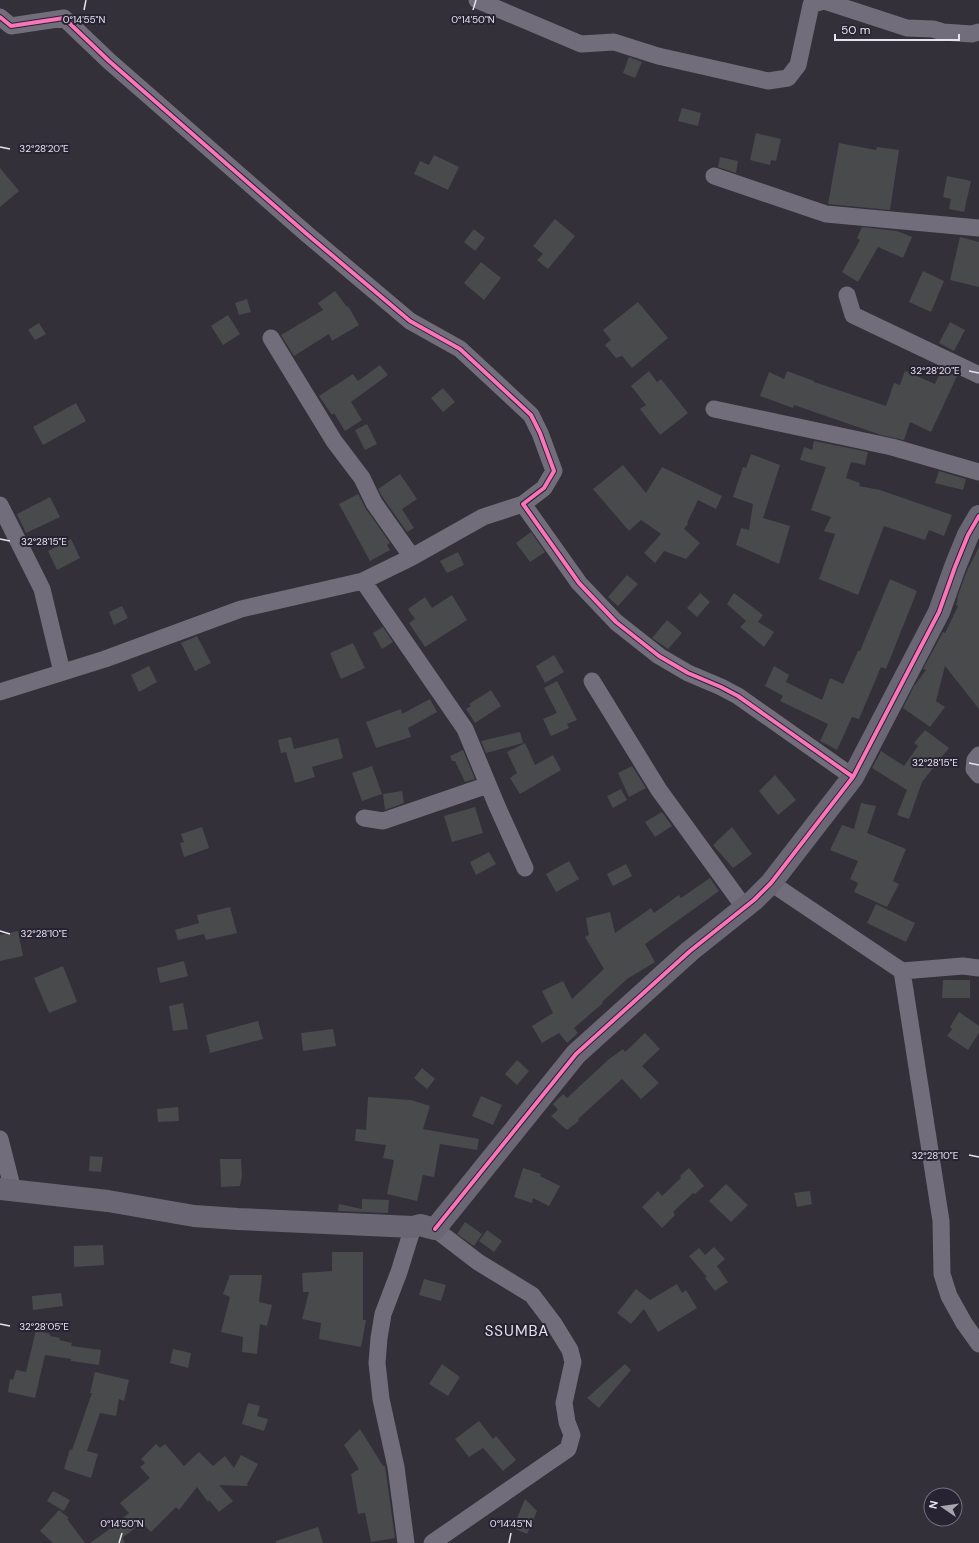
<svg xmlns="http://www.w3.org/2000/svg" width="979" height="1543" font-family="'DM Sans',sans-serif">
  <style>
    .building { fill: #484a4c }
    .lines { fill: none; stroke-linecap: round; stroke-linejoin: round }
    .street { stroke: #716d7a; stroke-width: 17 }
    .secondary { stroke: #6a6674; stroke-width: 22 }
    .cycleway-casing { stroke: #272333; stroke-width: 6 }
    .cycleway { stroke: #fb73b8; stroke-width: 4 }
    .ticks { fill: none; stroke: #e6e3ee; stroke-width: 1.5 }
    .labels { text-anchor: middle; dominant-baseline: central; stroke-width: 4; stroke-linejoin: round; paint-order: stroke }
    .quarter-label { font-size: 15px; letter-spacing: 1px; fill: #e6e3ee; stroke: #272333 }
    .ticks-label { font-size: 10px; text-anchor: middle; fill: #e6e3ee; stroke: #272333; stroke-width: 4; stroke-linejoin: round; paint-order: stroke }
  </style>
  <rect width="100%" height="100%" fill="#33303a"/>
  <path class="building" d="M629 57 642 62 635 78 623 73Z
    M682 108 701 113 698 126 678 121Z
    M756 133 781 139 776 161 771 160 770 165 750 160Z
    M839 143 876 150 877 147 899 150 890 210 828 204Z
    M434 155 459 167 448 190 414 174 420 161 429 165Z
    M720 157 738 161 736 173 718 167Z
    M0 168 19 191 0 207Z
    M947 176 971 181 964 212 949 209 951 199 943 197Z
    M555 219 575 236 548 269 537 260 543 254 533 246Z
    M862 227 897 231 912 237 903 258 878 247 858 282 842 272 860 240 857 238Z
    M474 229 485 238 475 251 464 242Z
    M960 237 979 242V287L950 280Z
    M481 262 501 278 484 300 464 283Z
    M923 271 944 281 931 312 909 302Z
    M335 291 347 307 348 306 359 325 332 341 329 334 294 356 281 335 323 310 318 303Z
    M247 299 251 312 239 315 235 303Z
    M638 302 668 338 632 368 622 356 616 358 605 345 611 340 603 330Z
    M228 315 240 334 223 345 211 326Z
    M950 322 965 330 954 351 939 343Z
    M39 323 46 334 35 340 28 330Z
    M380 365 388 375 351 402 362 420 345 431 334 413 332 415 319 396 353 374 358 381Z
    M942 369 957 376 931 432 910 422 904 440 881 435 794 405 793 408 760 396 769 372 784 379 787 371 814 381V382L886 406 894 383 900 385 905 371 935 384Z
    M649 371 657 382 661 379 688 413 660 435 640 409 646 405 631 386Z
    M443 388 455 402 443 412 431 398Z
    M76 403 86 421 43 445 33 427Z
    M367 424 377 444 365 450 355 430Z
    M814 441 868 452 865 465 851 462 846 478 860 483 859 486 880 490 952 515 944 536 929 530 925 540 884 526 858 595 819 579 835 534 824 531 831 517 811 510 826 467 800 460 804 447 812 450Z
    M751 454 780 465 763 518 790 526 779 564 736 545 741 528 749 530 753 504 733 497 743 467 746 468Z
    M623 465 646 493 662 467 722 496 716 509 698 500 687 523 688 524 684 529 700 543 686 559 664 551 655 563 644 553 661 534 641 520 629 531 593 489Z
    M939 471 966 479 963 490 935 483Z
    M400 474 417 499 402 509 414 528 407 532 383 498 378 489Z
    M358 494 366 509 390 543 387 545 390 550 370 561 339 504Z
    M50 497 60 517 26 533 17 514Z
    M531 532 545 552 530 562 516 543Z
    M71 539 80 558 57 570 48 551Z
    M979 547V709L945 666 936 701 945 707 930 727 903 708 914 686 926 670 923 669 943 632 945 633 958 606 956 605 958 599 957 598 966 573Z
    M458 552 464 565 447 573 440 561Z
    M627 575 638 584 618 606 608 597Z
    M890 579 917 591 886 669 881 667 859 719 852 717 837 750 820 741 828 724 780 701 783 696 765 686 774 666 789 675 786 682 822 700 830 678 843 684 858 651H860Z
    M700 593 710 602 697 617 687 608Z
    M734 593 763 615 758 622 774 632 764 647 740 627 746 621 727 604Z
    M452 595 467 620 425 647 409 623 415 619 408 609 425 597 432 608Z
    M122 606 128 618 114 625 109 612Z
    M667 620 682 633 668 649 652 638Z
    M383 627 393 642 382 649 373 633Z
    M197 636 211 663 195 671 181 643Z
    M353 643 365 668 341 679 330 653Z
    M554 655 564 672 545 683 536 666Z
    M149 666 157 682 139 692 131 675Z
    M557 681 577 720 567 724 569 728 551 736 543 719 557 713 544 688Z
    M491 690 501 706 475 723 466 709 471 706 469 704Z
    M430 699 437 712 408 728 411 737 376 748 366 722 401 709 402 714Z
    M925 730 949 748 922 782 909 819 897 815 907 790 872 768 881 751 904 766 918 746 914 743Z
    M520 732 523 743 486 753 481 741Z
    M291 737 294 749 338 738 343 758 312 767 315 777 295 783 286 752 281 753 278 740Z
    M525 743 535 765 553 755 561 770 520 794 510 778 517 773 507 752Z
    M463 750 475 779 465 782 455 761H452L450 756Z
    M372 766 382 794 362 801 352 773Z
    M632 766 646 788 629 797 618 773Z
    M775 775 796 800 778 815 759 791Z
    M621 789 627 800 613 808 607 796Z
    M402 791 404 803 385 810 383 794Z
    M861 803 876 806 867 833 906 849 893 881 899 884 887 907 854 892 858 883 850 879 858 861 830 850 842 825 854 829Z
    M475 807 483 833 452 842 444 816Z
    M662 812 672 826 655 837 645 822Z
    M202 827 209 848 184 857 180 843 184 842 181 834Z
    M732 827 752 854 733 868 713 845Z
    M489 852 496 864 476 875 470 862Z
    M569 861 579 879 556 892 546 874Z
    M626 864 632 876 613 886 607 874Z
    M710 878 719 891 645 944 655 962 627 979 602 1002 603 1003 574 1028 578 1033 567 1043 559 1033 542 1043 532 1026 553 1013 542 991 563 981 572 999 604 969 585 937 589 935 586 918 610 912 615 933 651 908 654 913 679 895 681 898Z
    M876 904 915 923 906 942 867 923Z
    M230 907 237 933 206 940 204 934 178 940 175 930 199 923 197 915Z
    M18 931 23 956 0 961V935Z
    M184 961 188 976 160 983 157 968Z
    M63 966 77 1002 49 1013 34 978Z
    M943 980H970V998H942Z
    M183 1003 188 1029 173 1031 169 1006Z
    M959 1012 979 1026V1033L968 1050 947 1036 952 1029 950 1027Z
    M258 1021 263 1039 210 1053 206 1035Z
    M333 1029 336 1046 303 1051 301 1033Z
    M645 1033 660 1049 642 1066 659 1083 641 1099 622 1079 578 1119 579 1121 567 1130 551 1116 558 1110 553 1104 563 1094 567 1098 608 1060 623 1049 625 1052Z
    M517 1060 529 1071 517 1085 505 1074Z
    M422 1068 435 1079 427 1089 414 1078Z
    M481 1096 502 1105 493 1125 472 1116Z
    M368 1097 411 1100 430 1106 423 1129 479 1139 477 1150 440 1144 434 1177 423 1175 417 1201 387 1194 394 1160 383 1158 386 1145 355 1141 356 1129 366 1130Z
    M178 1107 179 1121 158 1122 157 1109Z
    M90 1156 103 1157 101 1172 89 1171Z
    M220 1159H241L242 1176 240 1186 221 1187Z
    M523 1168 541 1174 540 1176 560 1186 549 1206 533 1198 532 1203 514 1197Z
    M689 1168 704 1186 695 1194 693 1193 673 1212 675 1215 662 1228 642 1207 658 1191 662 1196 681 1178 680 1176Z
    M726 1184 748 1205 731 1222 709 1201Z
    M810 1191 812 1204 797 1207 794 1193Z
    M362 1199 389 1200 388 1213 338 1211 339 1204 362 1209Z
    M465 1222 482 1234 474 1246 457 1234Z
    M487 1230 502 1241 494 1252 479 1241Z
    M103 1245 104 1265 74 1267V1246Z
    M714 1247 725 1259 717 1266 728 1282 715 1291 705 1278 707 1277 689 1256 699 1248 705 1255Z
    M332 1252H363V1320H366L361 1347 319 1339 321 1323 302 1319 309 1292H303L302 1273 332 1271Z
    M230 1275H262L259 1302 272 1305 267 1326 260 1324 257 1354 242 1352 243 1337 221 1332 230 1297 223 1294Z
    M424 1279 446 1285 441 1301 419 1295Z
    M677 1284 682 1293 686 1290 697 1308 658 1332 644 1309 631 1324 617 1313 636 1289 650 1300Z
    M61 1293 63 1306 33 1310 32 1296Z
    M36 1330 50 1334V1336L60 1338 59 1340 72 1343 71 1346 101 1350 99 1365 71 1361V1359L45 1355 35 1398 8 1392 10 1379 13 1380 16 1370 26 1372Z
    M173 1349 191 1353 188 1368 170 1363Z
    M442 1364 460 1377 448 1396 429 1384Z
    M625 1364 631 1370 599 1408 587 1398Z
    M95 1372 129 1380 124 1401 119 1399 116 1416 100 1413 87 1451 98 1454 91 1478 64 1469 70 1449 72 1450 92 1393H90Z
    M248 1403 260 1406 257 1416 268 1419 264 1431 242 1424Z
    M479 1421 493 1439 496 1436 516 1460 503 1471 483 1448 469 1457 455 1439Z
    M360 1429 383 1466H385L395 1538 371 1542 365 1513 358 1514 351 1474 359 1469 344 1445Z
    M156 1444 160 1448 165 1444 184 1466 199 1452 213 1466 225 1456 234 1468 241 1455 258 1464 247 1484 248 1486 219 1485 233 1501 219 1512 209 1500 208 1502 197 1487 179 1510 176 1507 151 1532 142 1523 122 1538 125 1543H90L124 1519 123 1518 129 1513 120 1503 150 1478 140 1467 145 1463 141 1459Z
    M53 1491 70 1500 64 1511 47 1501Z
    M525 1499 537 1511 527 1534 513 1528Z
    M59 1510 69 1518 67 1519 85 1543H53L40 1531Z
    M318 1527 323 1543H276V1541Z"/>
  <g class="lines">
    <path class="street" d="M477 0 581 44 614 42 658 56 768 81 788 78 798 65 811 5 824 1 907 28 933 29 943 32 972 34 979 32
      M0 17 11 26 64 18 109 61 308 235 410 321 460 349 531 415 540 433 554 471 544 488 523 504 579 583 616 622 659 656 688 673 721 687 738 696 853 777
      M714 176 826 214 979 228
      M847 295 853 315 979 375
      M271 338 334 441 362 478 374 503 412 557
      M714 409 892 447 979 472
      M0 505 42 589 62 672
      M363 581 465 729 497 806 525 868
      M592 681 659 790 744 907
      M0 692 105 659 241 609 363 581 412 557 483 517 523 504
      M979 755 975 760 974 769 979 775
      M364 818 383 821 488 785
      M771 883 902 971 941 1221 942 1274 949 1296 964 1323 979 1344
      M902 971 963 966 979 968
      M0 1139 13 1190
      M406 1543 396 1467 381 1399 377 1363 379 1338 383 1314 399 1272 413 1227
      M432 1543 568 1449 572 1435 567 1422 564 1403 573 1362 570 1350 554 1324 532 1295 478 1262 435 1229"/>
    <path class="secondary" d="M0 1189 108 1201 194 1216 238 1219 413 1227 420 1225 435 1229 576 1054 690 951 754 900 771 883 853 777 939 612 955 567 968 535 979 516"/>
    <g class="cycleway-casing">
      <path id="cycleway" d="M0 17 11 26 64 18 109 61 308 235 410 321 460 349 531 415 540 433 554 471 544 488 523 504 579 583 616 622 659 656 688 673 721 687 738 696 853 777
        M435 1229 576 1054 690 951 754 900 771 883 853 777 939 612 955 567 968 535 979 516"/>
    </g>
    <use href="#cycleway" class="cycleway"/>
  </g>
  <path class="ticks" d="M84 10 86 0M473 10 476 0M0 147 10 149M969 371 979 373M0 539 10 541M969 763 979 765M0 931 10 934M969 1155 979 1157M0 1324 10 1326M119 1543 122 1533M509 1543 511 1533"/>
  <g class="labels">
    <g class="quarter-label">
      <text x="517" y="1331">SSUMBA</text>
    </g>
  </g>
  <g class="ticks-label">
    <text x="473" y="23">0°14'50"N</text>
    <text x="84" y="23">0°14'55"N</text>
    <text x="44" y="152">32°28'20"E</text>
    <text x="935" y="374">32°28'20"E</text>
    <text x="44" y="545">32°28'15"E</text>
    <text x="935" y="766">32°28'15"E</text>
    <text x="44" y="937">32°28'10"E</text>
    <text x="935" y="1159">32°28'10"E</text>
    <text x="44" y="1330">32°28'05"E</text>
    <text x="122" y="1527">0°14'50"N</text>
    <text x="511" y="1527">0°14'45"N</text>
  </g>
  <g transform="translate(943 1507) rotate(283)"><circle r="19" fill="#272333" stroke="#73707e"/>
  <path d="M0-3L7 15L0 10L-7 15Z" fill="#a7a4af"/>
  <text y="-6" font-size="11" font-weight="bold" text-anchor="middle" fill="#e6e3ee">N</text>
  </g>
  <path d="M835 34v6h124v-6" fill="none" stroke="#e6e3ee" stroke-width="2"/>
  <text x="841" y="34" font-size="12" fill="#e6e3ee" stroke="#272333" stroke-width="3" paint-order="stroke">50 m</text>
</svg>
